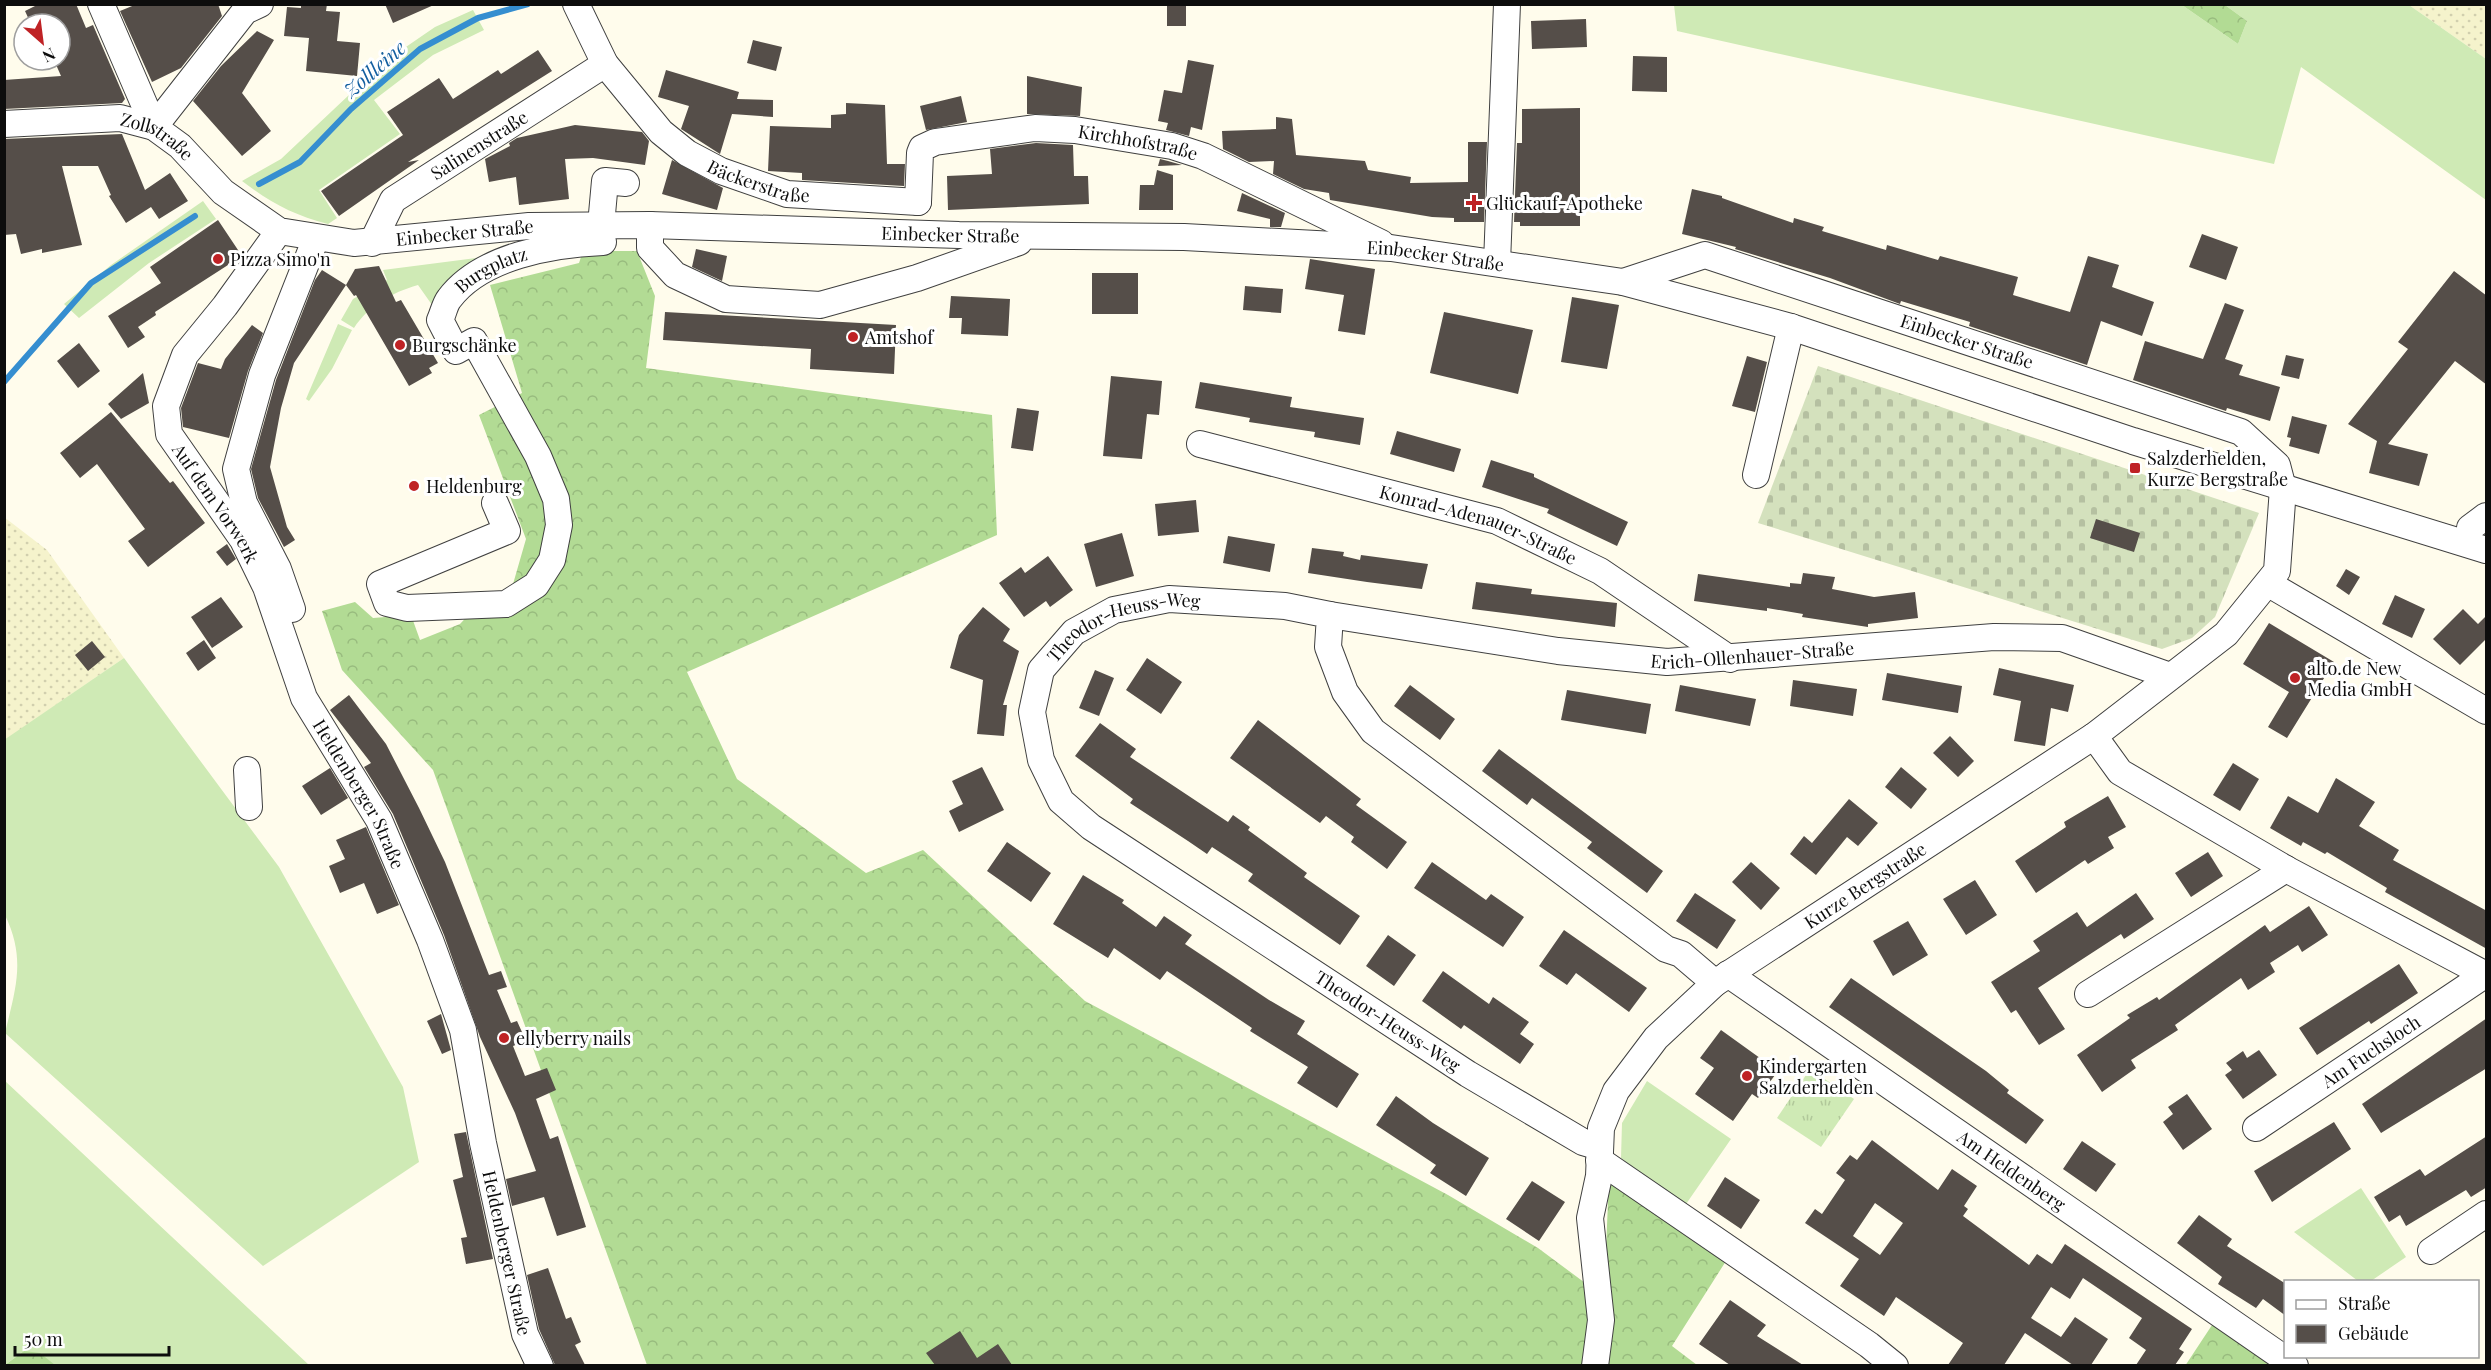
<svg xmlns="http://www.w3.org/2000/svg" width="2491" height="1370" font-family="'Playfair Display',serif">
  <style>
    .farmland { fill: url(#farmland-dots) }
    .grass { fill: #cfeab5 }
    .forest { fill: url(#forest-crowns) }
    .cemetery { fill: url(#cemetery-stones) }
    .park { fill: url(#park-tufts) }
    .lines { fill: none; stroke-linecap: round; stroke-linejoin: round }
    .stream { stroke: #358ed0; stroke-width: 6 }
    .building { fill: #554e49; fill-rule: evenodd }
    .minor-casing { stroke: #404040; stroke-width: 28 }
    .minor { stroke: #fff; stroke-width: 26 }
    .poi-dot { fill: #bf2225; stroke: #fff; stroke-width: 2 }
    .labels { text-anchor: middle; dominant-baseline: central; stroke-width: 6; stroke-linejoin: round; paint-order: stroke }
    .street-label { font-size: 18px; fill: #0d0d0d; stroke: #fff }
    .poi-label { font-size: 18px; fill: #0d0d0d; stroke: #fff; text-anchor: start }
    .water-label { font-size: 20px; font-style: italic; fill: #145fa0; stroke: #fff }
  </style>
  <defs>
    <pattern id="farmland-dots" width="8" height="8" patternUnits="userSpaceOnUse" patternTransform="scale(1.5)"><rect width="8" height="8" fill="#f5f3cc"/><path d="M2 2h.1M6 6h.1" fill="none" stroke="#d1cfae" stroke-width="1.8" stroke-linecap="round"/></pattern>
    <pattern id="forest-crowns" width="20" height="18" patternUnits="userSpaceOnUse" patternTransform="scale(1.5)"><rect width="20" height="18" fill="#b2db94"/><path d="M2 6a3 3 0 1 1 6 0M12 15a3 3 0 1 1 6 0" fill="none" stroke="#98bb7e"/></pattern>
    <pattern id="cemetery-stones" width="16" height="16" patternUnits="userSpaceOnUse" patternTransform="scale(1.5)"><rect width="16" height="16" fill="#d4e1bd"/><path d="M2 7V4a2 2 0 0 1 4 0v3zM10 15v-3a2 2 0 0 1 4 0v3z" fill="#b5c0a1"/></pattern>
    <pattern id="park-tufts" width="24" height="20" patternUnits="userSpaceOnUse" patternTransform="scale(1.5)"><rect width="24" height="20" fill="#cfeab5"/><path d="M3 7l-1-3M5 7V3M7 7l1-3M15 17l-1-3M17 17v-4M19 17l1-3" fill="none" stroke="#b1c89a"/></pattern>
  </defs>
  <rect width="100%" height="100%" fill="#fffcec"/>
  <path class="farmland" d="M2409 5H2486V59Z
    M4 517 47 550 124 658 5 740Z"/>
  <path class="grass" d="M1674 5H2182L2238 44 2247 21 2225 5H2409L2486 59V200L2301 67 2274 164 1677 31Z
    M473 10 484 30 433 55 374 100 400 134 319 190 337 218 328 224C293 215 271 203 242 181L281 159 384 62 435 27Z
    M203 201 216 219 149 263 79 318 64 304 111 265Z
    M484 257 437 312 418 285C391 293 369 305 354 328L341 320 353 299 387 280 383 270Z
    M338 324 352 330 332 369 309 401 306 399Z
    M124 658 279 867 403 1087 419 1162 263 1266 5 1033C16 987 26 959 5 915L4 740Z
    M4 1080 309 1365H55L24 1351 5 1365Z
    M1647 1081 1731 1139 1684 1207 1621 1158 1622 1123Z
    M2361 1188 2406 1257 2371 1281H2358L2294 1232Z"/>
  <path class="forest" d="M2182 5H2225L2247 21 2238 44Z
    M583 251H637L655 296 646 368 992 415 997 535 687 672 737 779 866 873 923 850 1085 1001 1448 1195 1538 1248 1604 1297 1609 1178 1726 1261 1672 1346 1697 1365H647L433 770 342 670 322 611 355 602 373 618 411 615 420 640 460 624 476 607 511 591 526 539 479 415 522 393 490 285 579 263Z
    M2216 1319 2279 1366H2185Z
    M24 1351 40 1353 55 1365H5Z"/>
  <path class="cemetery" d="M1818 366 2259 513 2215 617 2192 638 2162 649 1758 523Z"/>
  <path class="park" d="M1810 1069 1854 1099 1821 1147 1777 1118Z"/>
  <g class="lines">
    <path class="stream" d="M259 184 300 162 351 109 420 49 478 18 528 4
      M4 382 91 283 195 216"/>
  </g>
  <path class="building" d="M39 4H76L86 28 93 25 125 99 122 103 4 109V80L61 76 54 60H60V24H31L25 11Z
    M137 4H218L222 16 181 68 152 82 120 11Z
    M301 4H327L326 11 340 12 337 41 360 43 357 76 306 71 309 38 284 36 287 7 301 8Z
    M385 4H436L393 23Z
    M1167 4H1186V26H1167Z
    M1586 19 1587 47 1532 49 1531 21Z
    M257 31 274 40 242 93 271 131 242 156 193 101 221 66Z
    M753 40 782 47 776 71 747 63Z
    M538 50 552 71 408 162 419 160 339 216 321 191 403 135 387 112 439 78 453 99 498 70 501 74Z
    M1633 56 1667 57V92L1632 91Z
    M1188 60 1214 65 1202 130 1191 127 1189 136 1166 130 1168 123 1158 121 1164 90 1182 93Z
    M666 70 739 92 737 99 773 100V117L732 114 720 154 681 129 689 106 658 97Z
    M1027 76 1082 87 1080 116 1027 114Z
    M961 96 967 122 926 130 920 106Z
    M846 103 885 105 887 164H905L904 186 802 180V173L768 171 770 126 831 128V115L846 114Z
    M1580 108V226H1520V222H1514L1517 143H1522V109Z
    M1276 117 1292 119 1296 155 1365 161 1368 170 1411 177 1410 183 1468 182V142H1487L1484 222H1454V218L1432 217 1330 200 1329 193 1304 189 1273 174 1274 161 1249 162 1223 149 1222 131 1276 129Z
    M575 125 642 132 649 141 645 165 593 158 565 159 569 199 519 205 516 177 489 182 485 159 510 146 509 143 517 138Z
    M122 134 145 190 170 173 188 201 159 219 151 207 126 223 109 196 111 195 98 166H62L82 245 42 253V249L21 254 16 234 4 235V139Z
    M1036 143 1073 145 1074 176H1088L1089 204 948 210 947 176 992 174 990 149Z
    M1160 159 1168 161 1182 165 1158 166Z
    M672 160 723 188 717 210 662 194Z
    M1157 170 1173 175V210H1139L1140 185H1154Z
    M1692 189 1722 196V198L1793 223 1794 218 1824 227 1822 231 1886 250 1887 245 1938 260 1940 256 2018 277 2013 295 2070 312 2088 256 2119 265 2112 287 2154 302 2142 336 2101 321 2087 365 1969 326 1970 322 1901 301 1900 304 1830 278 1735 249 1736 247 1682 234Z
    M1242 193 1285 213 1281 227H1270V219L1237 211Z
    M218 220 242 256 155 312 156 315 138 327 145 337 128 348 108 316 161 283 150 267Z
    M2202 234 2238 247 2226 280 2189 267Z
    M696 249 727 256 722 281 692 267Z
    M1310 259 1375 269 1365 335 1338 331 1344 295 1305 289Z
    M379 266 396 302 401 300 438 363 429 368 432 373 409 386 356 295 354 296 346 285 355 269Z
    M322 270 346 285 294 363 281 408 270 467 287 527 295 540 284 547 258 498 251 469 276 380 315 280Z
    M2454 271 2487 296V385L2455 361 2388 444 2428 454 2419 486 2369 473 2377 441 2348 424 2408 349 2398 342Z
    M1092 273H1138V314H1092Z
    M1245 286 1283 289 1281 313 1243 310Z
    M951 296 1010 299 1008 336 961 334 962 318H949Z
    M1572 297 1619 305 1607 369 1561 362Z
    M2225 303 2244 310 2225 359 2243 365 2239 375 2280 387 2270 421 2227 408 2226 411 2133 380 2145 341 2203 359Z
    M665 312 896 325 894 374 810 369 811 349 663 340Z
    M1444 312 1533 330 1518 394 1430 373Z
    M252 325 263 333 248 371 229 438 183 427 181 408 198 363 221 369 225 359Z
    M79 343 100 371 78 388 57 361Z
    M2286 355 2304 359 2299 379 2281 375Z
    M1747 356 1767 362 1755 412 1732 406Z
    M143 373 149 403 121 419 108 404Z
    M1111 376 1162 381 1159 415 1147 414 1142 459 1103 456Z
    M1200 382 1292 397 1290 407 1364 418 1360 445 1314 437 1315 432 1249 422 1250 418 1195 408Z
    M1017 408 1039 411 1033 451 1011 448Z
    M111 412 170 483 173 481 205 523 148 567 128 541 145 529 97 464 80 478 60 453Z
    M2292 416 2327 425 2319 454 2289 446 2291 438 2287 437Z
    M1397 431 1461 449 1454 472 1390 454Z
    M1491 460 1534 474V477L1628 522 1617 546 1547 513 1549 509 1482 487Z
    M1196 500 1199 532 1158 536 1155 504Z
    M2096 519 2140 533 2134 552 2090 538Z
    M1122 533 1134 576 1096 587 1084 544Z
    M1228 536 1275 544 1270 572 1223 563Z
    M227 544 236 559 227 566 216 552Z
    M1312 548 1344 552 1343 556 1360 560 1361 555 1428 564 1422 589 1367 582 1308 573Z
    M1048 556 1073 590 1050 607 1046 601 1024 617 999 583 1021 567 1025 573Z
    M2346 569 2360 577 2349 595 2336 586Z
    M1803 573 1835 577 1832 589 1874 597 1915 592 1918 618 1868 624V627L1802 617 1803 614 1767 608V611L1694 601 1698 574 1790 587V583L1801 584Z
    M1476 582 1532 589 1531 594 1617 603 1615 627 1472 609Z
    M2395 595 2425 609 2412 638 2382 624Z
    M221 597 243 627 212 648 191 617Z
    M983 607 1010 629 1003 641 1019 651 1003 705H1007L1004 736 977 734 983 680 950 668 959 635Z
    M2463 609 2478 624 2487 615V638L2460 665 2433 639Z
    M2269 623 2334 662 2287 738 2268 727 2289 692 2243 664Z
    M204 640 216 658 198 671 186 653Z
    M92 641 105 657 88 671 75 655Z
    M1147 658 1182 682 1161 714 1126 690Z
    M1999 668 2074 685 2068 712 2051 708 2045 746 2014 741 2021 701 1993 695Z
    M1095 670 1114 678 1099 716 1079 708Z
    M1887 673 1962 686 1958 713 1882 700Z
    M1793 680 1857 689 1853 716 1790 706Z
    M1410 685 1455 719 1440 740 1394 706Z
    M1680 685 1756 699 1750 726 1675 711Z
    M1567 690 1651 704 1646 734 1561 720Z
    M349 695 386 744 419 808 445 862 489 975 501 971 507 987 497 990 511 1023 517 1021 526 1041 513 1046 525 1076 547 1068 556 1090 536 1099 550 1139 558 1136 586 1227 557 1236 544 1197 512 1206 506 1179 536 1171 515 1113 480 1037 444 935 393 814 364 767 371 763 330 710Z
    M1258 720 1361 799 1356 805 1407 842 1387 869 1351 842 1354 837 1326 816 1320 823 1230 758Z
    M1100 723 1136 749 1130 757 1228 822 1233 815 1250 827 1248 830 1307 873 1304 877 1360 916 1340 945 1248 881 1253 874 1212 847 1207 854 1188 841 1130 803 1133 799 1075 756Z
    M1950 736 1974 761 1958 777 1933 753Z
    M1499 749 1663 871 1647 893 1587 848 1592 842 1532 798 1527 805 1482 771Z
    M2233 763 2259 779 2240 811 2213 795Z
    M982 767 1004 810 959 832 949 811 963 804 952 781Z
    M1901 767 1927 789 1911 809 1885 787Z
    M330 768 348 798 321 815 302 786Z
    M2336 778 2375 802 2359 826 2399 850 2393 860 2487 911V949L2385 892 2387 888 2327 852 2325 854 2303 842 2301 846 2270 828 2288 796 2318 813Z
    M2108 796 2126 827 2108 837 2114 848 2088 864 2085 860 2036 893 2015 861 2066 827 2064 822Z
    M1849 799 1878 823 1858 846 1847 837 1816 875 1790 854 1804 836 1812 843Z
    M366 827 399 905 377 914 364 883 340 893 329 866 345 859 336 840Z
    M1007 842 1051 873 1031 902 987 871Z
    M2208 852 2223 876 2191 897 2175 873Z
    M1432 862 1486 900 1491 894 1524 917 1503 947 1414 888Z
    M1751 862 1780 888 1761 910 1732 882Z
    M1083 875 1124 900 1122 903 1156 927 1164 916 1192 935 1185 944 1269 1000 1305 1021 1297 1034 1359 1074 1337 1108 1297 1083 1308 1067 1250 1031 1252 1028 1167 971 1160 980 1114 948 1108 958 1053 924Z
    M1975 880 1997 915 1966 935 1943 899Z
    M1695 893 1736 920 1717 949 1676 921Z
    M2136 893 2154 919 2124 939 2121 934 2038 988 2065 1029 2039 1045 2016 1010 2011 1013 1991 982 2040 951 2033 941 2077 912 2087 927Z
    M2309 906 2328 935 2302 952 2298 945 2270 963 2275 972 2248 990 2241 978 2175 1025 2178 1030 2131 1060 2136 1068 2102 1092 2077 1055 2130 1018 2127 1015 2157 997 2159 1000 2265 925 2270 932Z
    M1908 921 1928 955 1893 976 1873 941Z
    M1564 930 1647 988 1629 1012 1576 973 1567 985 1539 966Z
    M1388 935 1416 955 1394 986 1366 966Z
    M2399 964 2418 993 2371 1024 2369 1021 2317 1055 2299 1028Z
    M1443 971 1489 1004 1493 997 1529 1022 1520 1034 1534 1044 1520 1064 1464 1025 1461 1029 1422 1001Z
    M1851 978 1986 1071 2009 1090 2007 1093 2044 1120 2026 1144 1829 1007Z
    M441 1014 451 1050 442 1054 427 1021Z
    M2487 1018V1068L2381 1133 2362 1104Z
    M1721 1030 1778 1071 1758 1098 1752 1094 1733 1121 1695 1094 1714 1068 1700 1058Z
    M2259 1050 2277 1075 2243 1099 2225 1075 2232 1070 2226 1063 2243 1051 2247 1058Z
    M2187 1094 2212 1129 2183 1150 2163 1122 2173 1114 2168 1107Z
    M1396 1096 1433 1123 1489 1158 1466 1196 1430 1173 1436 1165 1376 1125Z
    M2334 1122 2351 1149 2272 1202 2254 1171Z
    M466 1132 493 1259 466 1264 461 1238 467 1237 453 1180 463 1177 454 1134Z
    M2487 1136V1187L2471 1197 2466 1190 2406 1226 2400 1215 2389 1222 2374 1197 2420 1169 2425 1176Z
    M1872 1140 1938 1190 1952 1169 1977 1186 1964 1206 1968 1209 1963 1216 2029 1265 2037 1254 2052 1264 2065 1244 2192 1329 2179 1349 2184 1352 2175 1365H2136L2146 1350 2129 1338 2142 1318 2083 1278 2070 1299 2051 1287 2031 1318 2061 1337 2075 1317 2108 1339 2091 1365H2073L2025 1333 2004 1365H1948L1963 1343 1896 1297 1884 1316 1840 1286 1859 1259 1805 1223 1815 1209 1822 1214 1845 1180 1836 1173 1850 1155 1857 1160ZM1875 1203 1903 1223 1880 1255 1853 1236Z
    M2082 1141 2116 1164 2096 1192 2063 1169Z
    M1725 1177 1760 1200 1741 1229 1707 1206Z
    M1532 1181 1565 1202 1539 1241 1506 1219Z
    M2199 1215 2232 1239 2227 1246 2286 1284V1316L2263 1299 2256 1308 2218 1284 2222 1277 2177 1243Z
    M548 1268 566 1319 571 1317 581 1342 575 1345 585 1365H555L539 1329 527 1275Z
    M1730 1300 1766 1325 1757 1336 1803 1365H1730L1699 1344Z
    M960 1331 977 1358 998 1344 1012 1365H935L926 1353Z"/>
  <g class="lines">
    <g class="minor-casing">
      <g id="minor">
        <path d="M101 4 154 127 245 11 260 4"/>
        <path id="s1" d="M576 4 605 64 661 132 687 153 721 171 787 194 918 202"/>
        <path id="s2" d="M4 124 120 118 154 127 180 146 223 192 279 231 354 243 529 226 650 225 959 235 1184 237 1391 248 1623 282 1791 327 2133 441 2486 550"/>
        <path id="s3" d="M918 202 920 153 922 148 935 142 1035 128 1075 130 1172 146 1203 156 1381 243"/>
        <path d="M601 225 605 181 626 183"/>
        <path d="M650 225V248L675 275 726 299 820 305 917 278 1019 242"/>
        <path id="s4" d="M279 231 225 306 185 355 166 406 169 434 243 540 266 587 304 698 379 820 430 940 463 1030 483 1143 525 1334 540 1366"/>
        <path id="s5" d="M372 243 393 200 605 64"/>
        <path d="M1497 263 1507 4"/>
        <path id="s6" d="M1200 444 1497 521 1600 571 1730 659"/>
        <path d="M1756 475 1791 327"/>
        <path id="s7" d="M495 503 507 531 380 584 387 603 407 608 506 604 536 585 552 560 559 525 556 499 538 456 474 341 456 351 440 320C443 314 445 304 449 299 481 256 553 244 603 242"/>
        <path d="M2468 543 2470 528 2486 516"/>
        <path d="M2269 584 2486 711"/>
        <path d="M292 609 278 569 244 503 236 469 262 375 316 238"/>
        <path id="s8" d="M1330 615 1558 651 1667 662 1994 637 2062 638 2170 676"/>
        <path d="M2094 736 2120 772 2286 869 2486 975"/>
        <path d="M247 770 249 807"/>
        <path id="s9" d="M1728 974 2295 1366"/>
        <path d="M2088 994 2286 869"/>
        <path id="s10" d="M2256 1128 2486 974"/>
        <path id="s11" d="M1600 1147 1583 1142 1468 1074 1091 827 1061 801 1041 760 1032 712 1041 670 1074 632 1114 610 1169 599 1285 606 1330 615 1328 647 1345 692 1373 731 1666 949 1681 954 1715 983"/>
        <path d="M1599 1160 1869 1345 1895 1366"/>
        <path d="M2431 1251 2486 1214"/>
        <path id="s12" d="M1595 1366 1601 1320 1590 1218 1599 1176 1601 1128 1616 1091 1656 1038 1715 983 2094 736 2226 634 2277 571 2283 488 2277 465 2241 432 1705 255 1623 282"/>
      </g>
    </g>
    <use href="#minor" class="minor"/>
  </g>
  <g class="poi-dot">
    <path d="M1471 194h6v6h6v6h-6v6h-6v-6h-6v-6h6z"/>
    <circle cx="218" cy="259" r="6"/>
    <circle cx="853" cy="337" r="6"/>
    <circle cx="400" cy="345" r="6"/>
    <rect x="2129" y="462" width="12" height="12" rx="3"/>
    <circle cx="414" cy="486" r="6"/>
    <circle cx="2295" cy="678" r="6"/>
    <circle cx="504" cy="1038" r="6"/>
    <circle cx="1747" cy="1076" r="6"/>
  </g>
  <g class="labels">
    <g class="street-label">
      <text stroke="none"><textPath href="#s2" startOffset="158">Zollstraße</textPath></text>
      <text stroke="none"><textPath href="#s3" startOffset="274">Kirchhofstraße</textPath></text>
      <text stroke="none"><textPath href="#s5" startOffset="150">Salinenstraße</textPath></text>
      <text stroke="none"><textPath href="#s1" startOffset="266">Bäckerstraße</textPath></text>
      <text stroke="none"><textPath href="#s2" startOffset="502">Einbecker Straße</textPath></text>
      <text stroke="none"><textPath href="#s2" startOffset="988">Einbecker Straße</textPath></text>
      <text stroke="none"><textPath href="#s2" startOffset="1474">Einbecker Straße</textPath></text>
      <text stroke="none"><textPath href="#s7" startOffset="744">Burgplatz</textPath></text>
      <text transform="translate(1967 341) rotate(18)">Einbecker Straße</text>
      <text stroke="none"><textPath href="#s4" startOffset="322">Auf dem Vorwerk</textPath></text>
      <text stroke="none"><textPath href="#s6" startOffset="290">Konrad-Adenauer-Straße</textPath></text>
      <text stroke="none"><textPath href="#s11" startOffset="878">Theodor-Heuss-Weg</textPath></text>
      <text stroke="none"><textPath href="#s8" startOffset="426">Erich-Ollenhauer-Straße</textPath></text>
      <text stroke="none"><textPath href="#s4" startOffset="648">Heldenberger Straße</textPath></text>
      <text stroke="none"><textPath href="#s12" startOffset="606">Kurze Bergstraße</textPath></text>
      <text transform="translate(1388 1021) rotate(33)">Theodor-Heuss-Weg</text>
      <text stroke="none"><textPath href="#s10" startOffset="138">Am Fuchsloch</textPath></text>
      <text stroke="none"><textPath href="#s9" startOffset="345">Am Heldenberg</textPath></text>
      <text stroke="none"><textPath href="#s4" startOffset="1134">Heldenberger Straße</textPath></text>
    </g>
    <g class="poi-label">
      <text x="1486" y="203">Glückauf-Apotheke</text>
      <text x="230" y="259">Pizza Simo'n</text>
      <text x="865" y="337">Amtshof</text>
      <text x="412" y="345">Burgschänke</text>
      <text x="2147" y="458">Salzderhelden,<tspan x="2147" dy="21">Kurze Bergstraße</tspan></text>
      <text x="426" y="486">Heldenburg</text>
      <text x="2307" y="668">alto.de New<tspan x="2307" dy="21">Media GmbH</tspan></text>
      <text x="516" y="1038">ellyberry nails</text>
      <text x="1759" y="1066">Kindergarten<tspan x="1759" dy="21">Salzderhelden</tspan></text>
    </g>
    <g class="water-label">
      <text transform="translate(374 68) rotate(-41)">Zollleine</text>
    </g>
  </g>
  <rect width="2491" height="1370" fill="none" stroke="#0d0d0d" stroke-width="12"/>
  <rect x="2284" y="1280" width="195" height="78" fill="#ffffff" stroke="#9e9e9e" stroke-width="1.5"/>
  <rect x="2296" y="1300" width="30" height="9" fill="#ffffff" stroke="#9e9e9e" stroke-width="1.5"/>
  <text x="2338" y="1310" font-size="18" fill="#0d0d0d">Straße</text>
  <rect x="2296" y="1325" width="30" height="18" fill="#554e49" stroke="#9e9e9e" stroke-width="1.5"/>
  <text x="2338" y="1340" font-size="18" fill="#0d0d0d">Gebäude</text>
  <g transform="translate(42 42) rotate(152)"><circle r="28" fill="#ffffff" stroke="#9e9e9e" stroke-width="1.5"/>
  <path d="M0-4.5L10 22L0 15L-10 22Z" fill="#bf2225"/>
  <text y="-9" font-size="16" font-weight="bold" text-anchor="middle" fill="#0d0d0d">N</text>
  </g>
  <path d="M15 1346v9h154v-9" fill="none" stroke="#0d0d0d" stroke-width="3"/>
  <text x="24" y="1346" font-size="18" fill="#0d0d0d" stroke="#ffffff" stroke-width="4.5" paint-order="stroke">50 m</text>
</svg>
